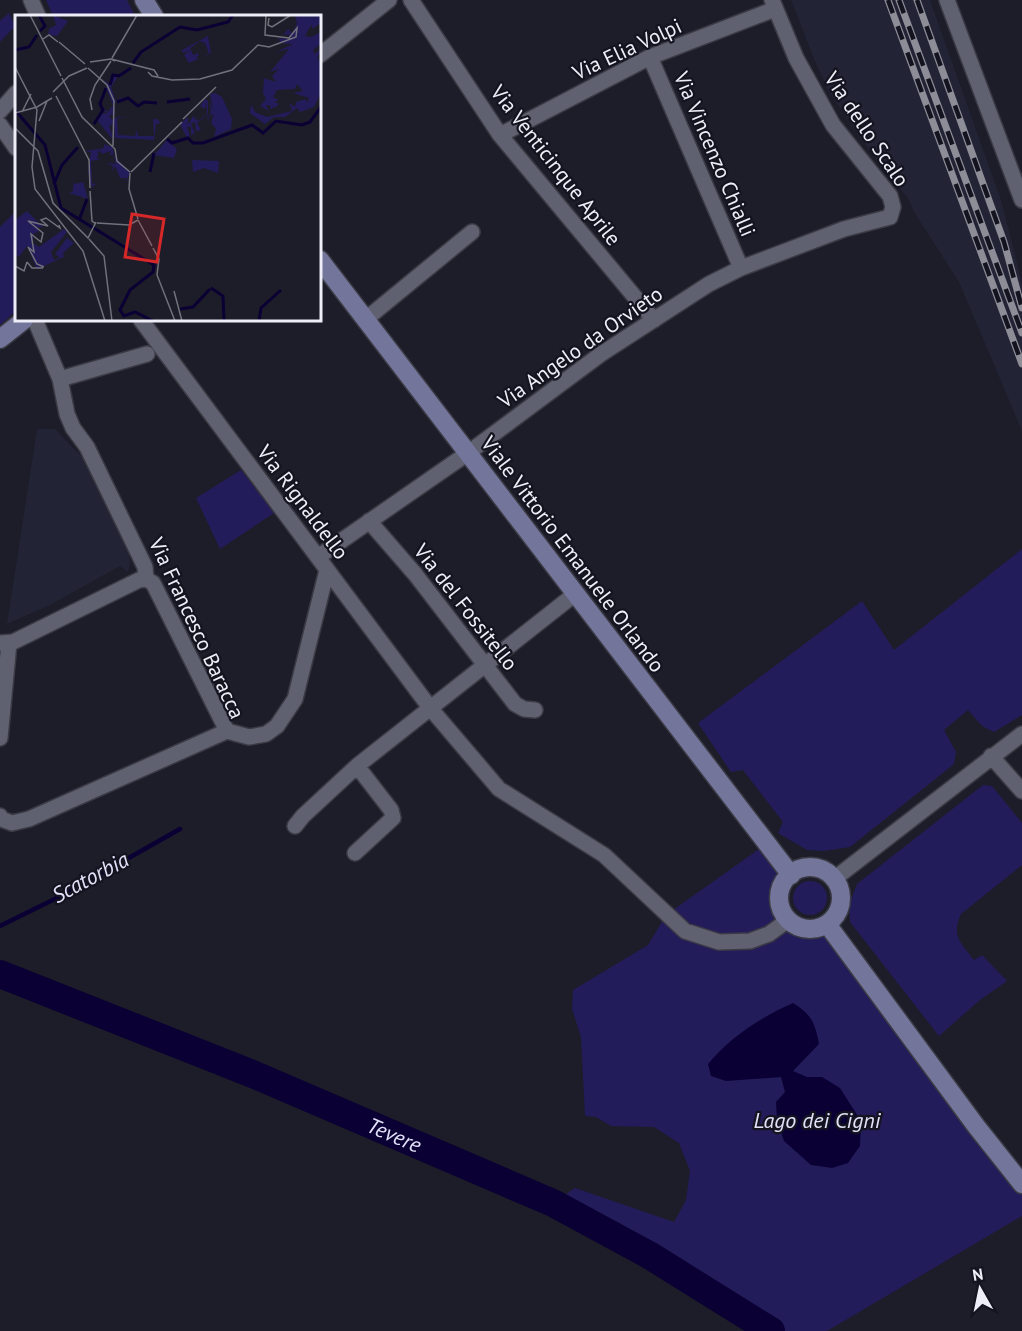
<svg xmlns="http://www.w3.org/2000/svg" width="1022" height="1331" font-family="'PT Sans',sans-serif">
  <style>
    .built { fill: #222335 }
    .green { fill: #231c5a }
    .water { fill: #0b0033 }
    .lines { fill: none; stroke-linecap: round; stroke-linejoin: round }
    .stream { stroke: #0b0033; stroke-width: 4.5 }
    .river { stroke: #0b0033; stroke-width: 28 }
    .street-casing { stroke: #3a3a44; stroke-width: 18 }
    .secondary-casing { stroke: #3a3a44; stroke-width: 21 }
    .street { stroke: #606170; stroke-width: 15 }
    .secondary { stroke: #74759b; stroke-width: 18 }
    .rail-casing { stroke: #8c8d97; stroke-width: 7 }
    .rail { stroke: #13141f; stroke-width: 4.5; stroke-dasharray: 14; stroke-linecap: butt }
    .labels { text-anchor: middle; dominant-baseline: central; stroke-width: 4.5; stroke-linejoin: round; paint-order: stroke }
    .street-label { font-size: 21px; fill: #edeef7; stroke: #13141f }
    .water-label { font-size: 22px; font-style: italic; fill: #e1e2f9; stroke: #13141f }
    .inset-river { fill: none; stroke: #0b0033; stroke-width: 3 }
    .inset-road { fill: none; stroke: #70717b; stroke-width: 1.5 }
    .view { fill: #d62828; fill-opacity: 0.15; stroke: #d62828; stroke-width: 3 }
    .inset-edge { fill: none; stroke: #edeef7; stroke-width: 3 }
  </style>
  <rect width="100%" height="100%" fill="#1c1d29"/>
  <path class="built" d="M791 0H930L1002 203 1022 283V431L959 282 914 212 909 200 868 148 829 92 814 59Z
    M37 429H55L85 460 128 546 130 562 128 572 120 566 50 605 7 624Z"/>
  <path class="green" d="M46 0H127L135 16H53Z
    M9 13 15 26 0 42V21Z
    M16 211V311L0 325V227Z
    M241 470 274 513 220 549 196 498Z
    M1022 549V715L994 732 982 726 968 710 944 730 956 752 954 764 850 847 824 851 807 850 778 833 783 822 743 770 731 772 698 723 862 601 894 650Z
    M983 785 992 786 1022 823V865L961 914C951 936 961 943 974 960L982 955 1007 981 980 1000 939 1036 850 922 849 905 857 884Z
    M766 844 791 875C765 905 791 940 827 924L1022 1184V1216L827 1331H771L649 1255 553 1203 575 1188 674 1222 686 1200 690 1171 679 1143 654 1127 611 1126 596 1117 585 1116 581 1037 572 1009 573 990 648 945 666 915Z
    M793 898a17 17 0 1 1 34 0a17 17 0 1 1-34 0Z"/>
  <path class="water" d="M793 1003C812 1015 815 1023 819 1044L793 1071 807 1077H822L840 1088 861 1121 860 1146 848 1163 832 1168 811 1165 784 1141 777 1120 776 1102 785 1092 781 1077 726 1081 711 1076 708 1064C730 1037 761 1017 793 1003Z"/>
  <g class="lines">
    <path class="stream" d="M0 926 65 894 180 829"/>
    <path class="river" id="s1" d="M0 974 255 1075 553 1203 649 1255 771 1331"/>
    <g class="street-casing">
      <path id="street" d="M31 0 38 16
        M411 0 500 135 654 320
        M947 0 1022 200
        M320 55 389 0
        M650 57 741 268
        M0 111 16 93
        M0 125 16 148
        M500 135 650 57 775 9
        M366 319 472 232
        M35 320 60 379 67 414 73 428 87 447 145 567 146 579
        M141 320 431 709 499 789 604 855 685 931 719 942 750 941 769 934 788 920
        M60 379 147 354
        M369 521 415 574 515 704 524 709 535 710
        M318 557 468 453 601 354 709 284 741 268 844 229 890 217 893 207 890 196 833 125 796 58 772 0
        M0 643 13 642 139 580 146 579
        M227 731 249 737 266 734 277 726 295 699 327 570
        M0 738 9 643
        M991 756 1022 791
        M0 816 1 819 12 823 29 819 227 731 153 583 146 579
        M295 826 303 816 357 766 575 594
        M355 853 393 818 391 810 357 766
        M834 879 1022 734"/>
    </g>
    <g class="secondary-casing">
      <path id="secondary" d="M144 0 154 16
        M320 260 791 875
        M0 339 24 320
        M779 898a31 31 0 1 1 62 0a31 31 0 1 1-62 0Z
        M827 924 976 1126 1022 1184"/>
    </g>
    <use href="#street" class="street"/>
    <use href="#secondary" class="secondary"/>
    <g class="rail-casing">
      <path id="rail" d="M888 0 1022 364
        M899 0 1022 333
        M917 0 1004 242 1022 308"/>
    </g>
    <use href="#rail" class="rail"/>
  </g>
  <g class="labels">
    <g class="street-label">
      <text transform="translate(627 49) rotate(-25)">Via Elia Volpi</text>
      <text transform="translate(867 129) rotate(56)">Via dello Scalo</text>
      <text transform="translate(715 154) rotate(67)">Via Vincenzo Chialli</text>
      <text transform="translate(556 165) rotate(52)">Via Venticinque Aprile</text>
      <text transform="translate(580 347) rotate(-35)">Via Angelo da Orvieto</text>
      <text transform="translate(303 502) rotate(53)">Via Rignaldello</text>
      <text transform="translate(573 554) rotate(53)">Viale Vittorio Emanuele Orlando</text>
      <text transform="translate(466 607) rotate(52)">Via del Fossitello</text>
      <text transform="translate(197 628) rotate(65)">Via Francesco Baracca</text>
    </g>
    <g class="water-label">
      <text transform="translate(90 877) rotate(-28)">Scatorbia</text>
      <text x="817" y="1120">Lago dei Cigni</text>
      <text stroke="none"><textPath href="#s1" startOffset="426">Tevere</textPath></text>
    </g>
  </g>
  <g transform="translate(15 15)">
    <rect width="306" height="306" fill="#1c1d29"/>
    <path d="M38 0 53 6 42 21 33 20 34 14 41 10ZM280 0H306V7L298 14 296 10 290 21 296 22 306 17V29L298 35 300 39 306 33 302 46 306 43V78L299 92 285 97 282 93 270 102H259L250 109 235 98 236 89 240 97 252 102 277 96 274 88 280 92 281 87 291 84 292 88 294 83 278 78 288 76 282 69 280 74 262 75 258 82 264 85 259 87 263 88V91L255 94V90H251L254 96 245 91 251 84 248 78 249 64 245 62 261 67 257 61 264 54 255 57 274 34 261 37 278 29 265 28 264 23 272 24 275 19 268 20 273 14 277 18 282 9ZM193 21 196 38 174 48 169 40 175 35 168 38 167 35ZM185 26 190 28 194 38 182 45V41L184 40 183 38 178 40 175 33ZM99 60 102 63 96 72 101 87 107 85 103 83H111L99 88 100 99 94 100 97 105 102 102 113 103H102L103 120 120 121 122 115 123 121H139L138 104H142L146 108 141 109 139 125 100 123 99 110H94L99 126 82 105 84 99 93 98 89 96 88 93 93 97 98 90 92 75 88 78 92 71 87 64 95 70ZM200 78 207 82 217 104 216 114 199 122 201 114 196 108 199 99 193 102 195 107 192 102 196 99 195 85 199 97 195 79ZM190 84 193 86V99L182 108 186 115 181 116 180 107 176 109 180 118 176 120V112H172L175 121 172 123 165 109 173 102V110L178 101 183 106 192 99 191 87 190 94 185 91ZM152 125 162 134 159 143 139 140ZM89 129 97 132 100 142 115 157 112 165 108 166 113 163H105L100 151 97 157 98 151 91 148 101 149 98 137V140H95L96 136 87 139 84 135 82 143 86 144 76 146 77 168 81 169 77 172 79 181 73 157 76 137H73L71 136 89 133ZM177 145 204 146 203 158 189 153 178 157ZM59 160V169L68 167 73 184 54 178 58 176ZM12 196 28 212H23V217L18 219V228L24 232 49 214 52 217 36 237 39 245 45 243 40 239 52 223 59 228 48 238 49 242 22 254 12 231 4 242 0 239V205Z" fill="#231c5a" fill-rule="evenodd"/>
    <path class="inset-river" d="M24 0 30 11 25 16M0 35 14 32 22 20M118 48 126 37 165 12 182 15 213 7 218 0M95 70 98 60 104 61 116 53M102 87 113 83 123 91 129 87 142 88M152 87 175 84M0 95 30 130 46 193 139 250 138 257 115 275 105 295 109 301 120 297 138 306M79 109 88 95 85 89 91 73M152 124 157 128 173 123 178 128H188L237 110 248 118 261 106 287 110 295 107 306 92M135 157 139 138M39 169 47 150 63 132M64 205 72 184M196 273 208 281 209 306M165 294 178 292 195 274M244 306 246 293 266 275"/>
    <path class="inset-road" d="M15 0 46 61M254 3 253 10 257 12 276 0M28 24 34 20 43 27M44 27 70 49M97 43 122 0M100 46 96 44 139 55 143 61M75 47 96 44M0 52 22 95 17 152 20 174 68 236 90 306M73 53 92 70 99 86 98 131M133 57 137 61 157 65 185 64 217 55 243 30 254 32 281 22 282 13 274 23 250 20 251 0M47 63 67 102 100 134 102 146 115 157M38 77 54 61 72 53M41 81 74 145M77 95 75 84 80 70 96 46M7 97 16 79M0 98 22 92 37 83M168 104 201 72M24 106 32 86M0 113 23 136 38 188 73 223 81 207M74 144 75 173M116 157 167 107M115 158 114 174 123 204M75 176 77 206 81 209M123 205 137 231M82 208 114 210 123 205M74 224 89 241 97 306M138 233 144 244 142 260 160 306M12 247 17 253H28M0 251 9 256 12 247M29 252 22 249 13 232 19 237 16 219 26 227 28 218 13 206 33 211 26 205 31 203 45 213 44 210M159 276 167 306"/>
    <path class="view" d="M117 199 149 204 142 247 110 242Z"/>
    <rect width="306" height="306" class="inset-edge"/>
  </g>
  <g transform="translate(980 1289) rotate(351)" stroke="#13141f" stroke-width="4.5" paint-order="stroke">
  <path d="M0-4.5L10 22L0 15L-10 22Z" fill="#edeef7"/>
  <text y="-9" font-size="16" font-weight="bold" text-anchor="middle" fill="#edeef7">N</text>
  </g>
</svg>
